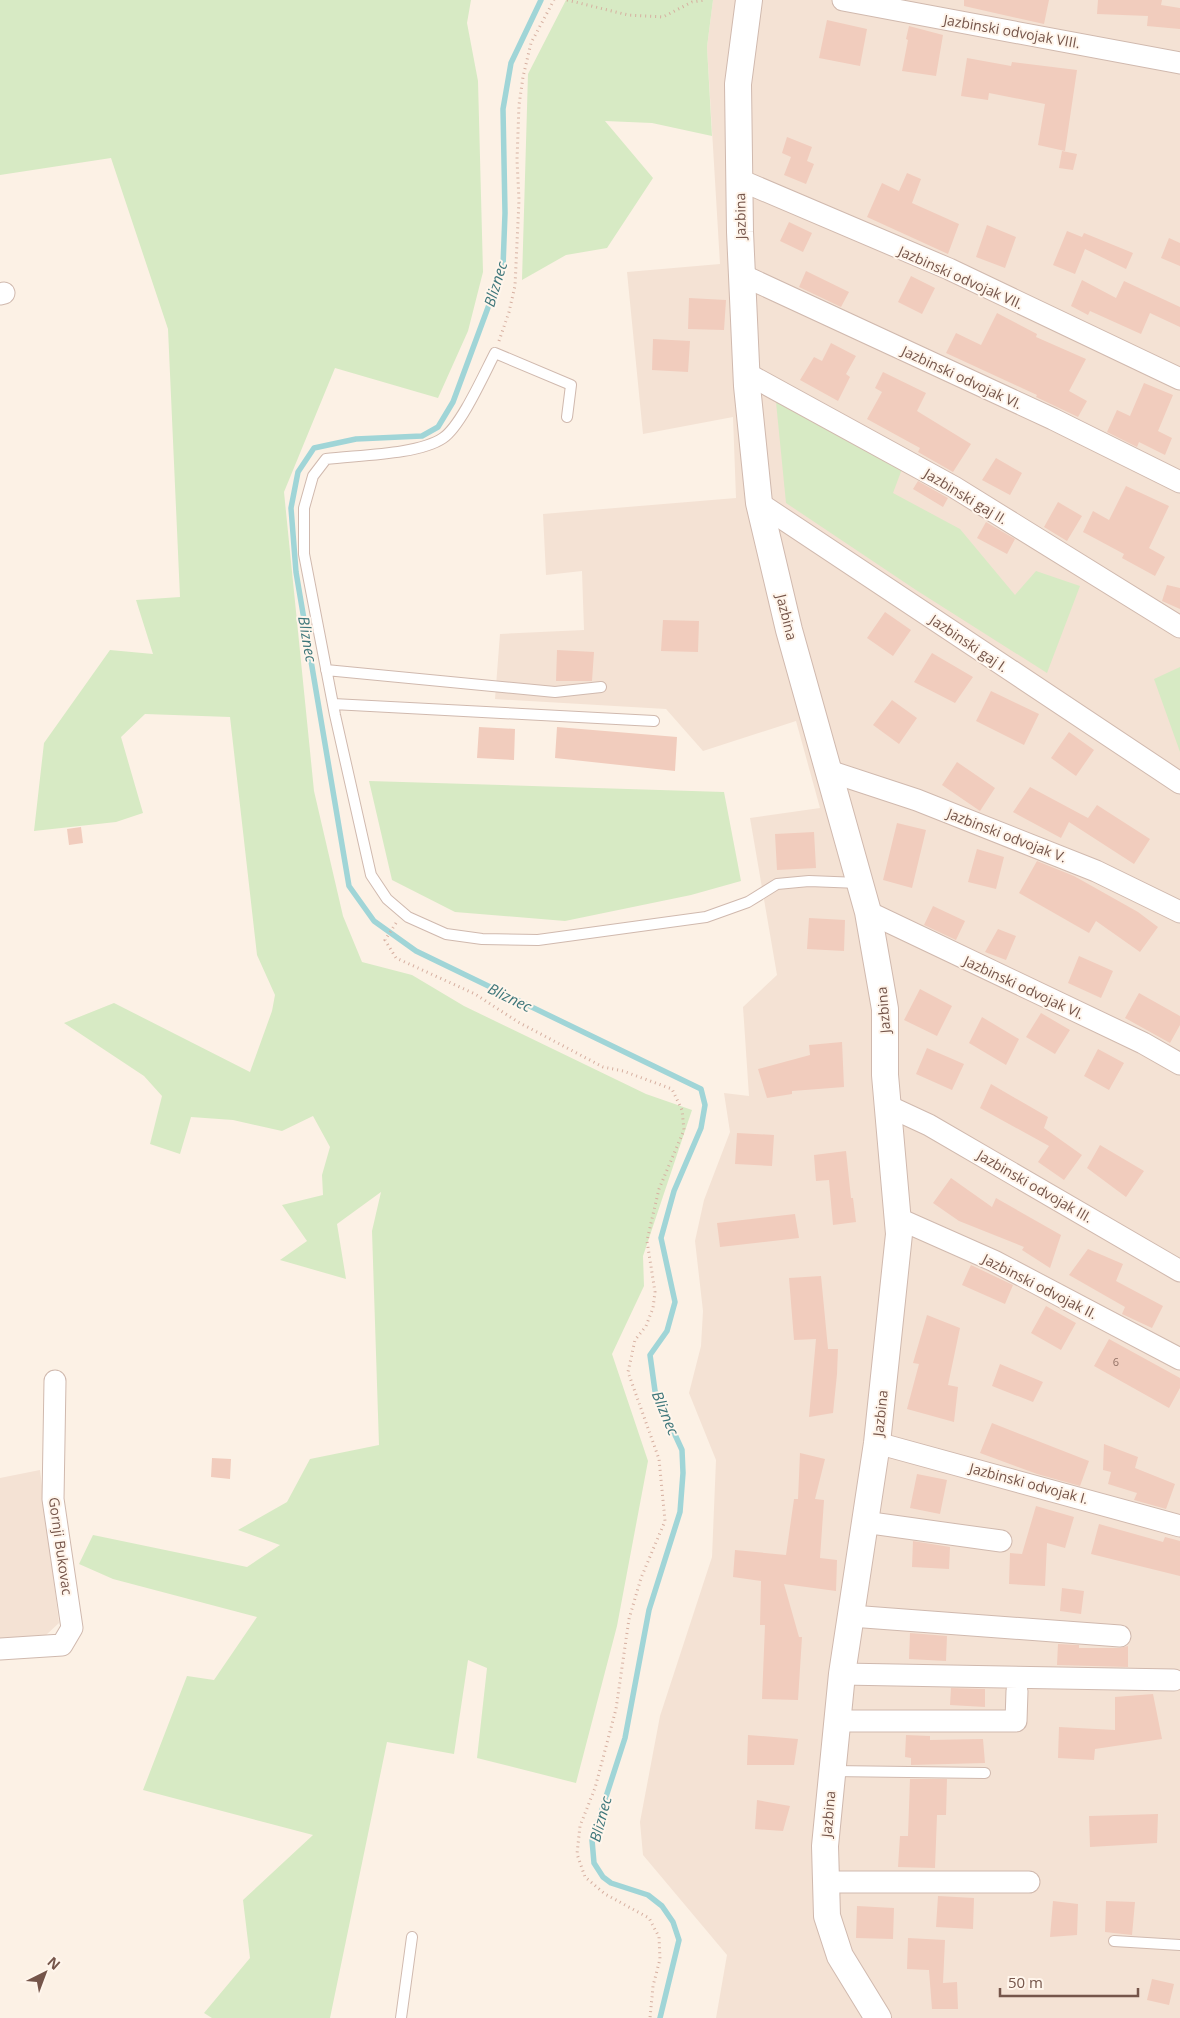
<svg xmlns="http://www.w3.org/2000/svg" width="1180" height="2018" font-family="'Open Sans',sans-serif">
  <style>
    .residential { fill: #f4e2d4 }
    .green { fill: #d7eac4 }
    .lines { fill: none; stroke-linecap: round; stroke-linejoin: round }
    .stream { stroke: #a0d5d7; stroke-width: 5.5 }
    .building { fill: #f1ccbd }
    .service-casing { stroke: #d0b9ae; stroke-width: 12 }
    .minor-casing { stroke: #d0b9ae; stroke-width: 23 }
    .tertiary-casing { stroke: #d0b9ae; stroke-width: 28 }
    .path { stroke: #d6afa0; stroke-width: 3; stroke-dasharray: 1 4; stroke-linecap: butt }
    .service { stroke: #fff; stroke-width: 10 }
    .minor { stroke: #fff; stroke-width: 21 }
    .tertiary { stroke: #fff; stroke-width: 26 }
    .labels { text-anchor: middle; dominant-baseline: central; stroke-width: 4; stroke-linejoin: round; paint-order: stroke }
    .number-label { font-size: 11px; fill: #947367 }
    .street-label { font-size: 14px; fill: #75554a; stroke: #fff5eb }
    .water-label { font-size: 15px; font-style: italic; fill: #3e767a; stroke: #fff5eb }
  </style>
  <rect width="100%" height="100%" fill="#fcf1e5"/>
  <path class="residential" d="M713 0H1180V2018H716L727 1955 643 1855 640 1822 660 1716 712 1557 716 1460 689 1393 701 1346 703 1311 695 1241 704 1200 730 1132 724 1093 749 1096 743 1007 777 975 750 818 820 808 796 721 703 751 666 709 495 699 500 634 584 630 582 571 546 575 543 514 736 498 733 417 643 434 627 272 720 264 707 47Z
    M40 1470 59 1623 46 1635 0 1638V1478Z"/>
  <path class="green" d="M0 0H471L467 23 478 81 483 272 468 331 438 398 335 368 284 492 314 791 343 916 362 962 412 975 464 1006 646 1094 692 1110 643 1256 644 1286 612 1354 648 1461 617 1626 576 1783 477 1758 487 1668 468 1660 454 1754 387 1742 330 2018H212L204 2013 250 1958 243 1900 313 1835 143 1790 187 1676 214 1680 257 1617 113 1579 79 1564 93 1535 247 1567 280 1545 238 1530 287 1502 310 1459 379 1445 372 1231 381 1192 337 1224 346 1279 280 1260 307 1241 282 1205 323 1195 322 1175 330 1147 313 1116 282 1131 233 1120 191 1117 180 1154 150 1144 162 1096 144 1076 64 1023 114 1003 250 1072 272 1011 275 995 257 955 230 717 145 714 121 737 143 813 116 822 34 831 44 743 110 650 153 654 136 600 180 597 168 329 111 158 0 175Z
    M566 0H713L707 47 712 136 652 123 605 121 653 178 607 248 566 255 522 280 528 74Z
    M776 402 905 461 893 493 960 529 1015 595 1036 571 1080 586 1047 673 916 590 786 503Z
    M1180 667V752L1154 679Z
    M369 781 724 792 741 881 691 895 565 921 455 912 392 880Z"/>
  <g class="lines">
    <path class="stream" d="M541 0 511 63 503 109 505 213 503 267 453 402 438 427 422 436 356 439 314 448 298 472 291 508 296 572 349 886 374 921 416 951 701 1089 705 1105 701 1128 674 1191 661 1238 675 1302 667 1331 650 1355 655 1391 682 1450 683 1473 680 1512 649 1610 625 1738 592 1840 594 1863 603 1877 611 1883 648 1895 662 1906 673 1922 679 1940 660 2018"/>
  </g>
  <path class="building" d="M964 0H1049L1044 24 964 6Z
    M1098 0H1162L1161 5 1180 8V29L1147 26 1148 16 1097 14Z
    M827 20 867 29 860 66 819 58Z
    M909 26 943 35 936 76 902 71 908 40 906 39Z
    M967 58 1011 66 1012 62 1077 70 1065 151 1038 145 1045 104 989 93 988 100 961 96Z
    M787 137 812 147 807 161 814 164 806 184 784 175 791 157 782 153Z
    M1062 151 1077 154 1073 170 1059 168Z
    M907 173 921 179 912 203 959 224 948 254 867 217 882 183 899 191Z
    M789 222 812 233 803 252 780 241Z
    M987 225 1016 237 1005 268 976 257Z
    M1067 231 1082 237 1084 233 1133 253 1126 269 1085 249 1075 274 1053 265Z
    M1169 238 1180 243V266L1161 258Z
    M806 271 849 292 841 307 799 287Z
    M911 276 935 288 922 314 898 302Z
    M1082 280 1116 298 1124 281 1180 307V327L1150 313 1141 334 1090 311 1088 315 1071 306Z
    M689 298 726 300 724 330 688 329Z
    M997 313 1037 334 1036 337 1086 359 1069 391 1087 401 1078 417 1036 397 1037 395 946 353 956 333 981 345Z
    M653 339 690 341 688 372 652 370Z
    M831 343 856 356 846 374 850 377 838 401 800 380 814 357 822 361Z
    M883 372 926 393 917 411 971 444 953 472 918 452 920 448 867 419 882 392 875 388Z
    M1144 383 1173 395 1158 431 1172 438 1165 455 1139 442 1137 447 1107 432 1117 410 1130 416Z
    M996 458 1022 473 1010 495 982 480Z
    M918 481 948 498 943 507 913 489Z
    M1126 486 1169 506 1149 548 1165 557 1155 576 1122 558 1124 554 1083 532 1093 511 1109 520Z
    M1058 502 1082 516 1067 541 1044 527Z
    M986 522 1015 539 1007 554 977 538Z
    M1167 585 1180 588V609L1162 601Z
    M885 612 911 630 893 656 867 638Z
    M663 620 699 621 698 652 661 651Z
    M557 650 594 652 592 681H556Z
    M932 653 973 677 955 703 914 682Z
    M991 691 1039 714 1024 745 976 721Z
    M892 700 917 718 899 744 873 725Z
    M479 727 515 729 514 760 477 758Z
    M557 727 677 737 675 771 555 758Z
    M1069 732 1094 750 1076 776 1051 758Z
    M957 762 995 788 980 811 942 785Z
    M1030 787 1088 818 1097 805 1150 839 1134 864 1069 822 1061 838 1013 812Z
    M897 823 926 830 912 888 883 880Z
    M81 827 83 843 69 845 67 829Z
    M814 832 816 868 777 870 775 834Z
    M977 849 1004 857 996 889 968 882Z
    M1037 861 1074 876 1138 912 1158 927 1140 952 1096 921 1089 933 1019 893Z
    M933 906 965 921 956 940 924 925Z
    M809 918 845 920 844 951 807 949Z
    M998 929 1016 936 1006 960 985 952Z
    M1079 956 1113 971 1101 998 1068 983Z
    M920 989 952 1006 937 1036 904 1020Z
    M1139 993 1180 1016V1025L1170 1043 1125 1018Z
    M1041 1013 1070 1030 1055 1054 1026 1037Z
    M982 1017 1019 1039 1006 1065 969 1043Z
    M842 1042 844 1087 792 1091V1094L767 1098 758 1069 810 1055 809 1045Z
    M927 1048 964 1064 952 1090 916 1074Z
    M1098 1049 1124 1063 1109 1090 1084 1076Z
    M991 1084 1048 1117 1044 1128 1082 1155 1064 1180 1038 1162 1049 1146 980 1108Z
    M737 1133 774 1135 772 1166 735 1164Z
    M1100 1145 1144 1171 1126 1197 1087 1168Z
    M846 1151 851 1198H853L856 1222 833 1225 829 1180 816 1181 814 1155Z
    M951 1178 992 1207 996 1198 1061 1235 1050 1268 1022 1250 1024 1247 959 1221 933 1203Z
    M795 1214 799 1238 720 1247 717 1223Z
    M1088 1249 1123 1264 1116 1281 1163 1306 1152 1328 1122 1314 1125 1307 1069 1275Z
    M971 1265 1013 1285 1005 1304 962 1285Z
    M821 1276 828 1349H838L837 1374 833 1413 809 1417 816 1339 794 1340 789 1278Z
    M1046 1306 1076 1323 1061 1350 1031 1333Z
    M927 1315 960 1328 948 1385 958 1387 954 1422 907 1409 919 1364 913 1363Z
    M1109 1339 1180 1378V1388L1169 1408 1094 1366Z
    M1000 1364 1043 1382 1033 1402 992 1386Z
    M992 1423 1089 1461 1080 1486 1037 1474 980 1453Z
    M1104 1444 1138 1457 1135 1468 1175 1484 1166 1509 1134 1500 1137 1493 1108 1484 1111 1472 1103 1470Z
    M800 1453 825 1459 815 1499 824 1500 820 1558 837 1560 836 1591 784 1584 799 1637H802L798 1700 762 1699 765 1625H760L761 1581 733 1577 735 1550 786 1555 794 1499H798Z
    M212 1458 231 1459 230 1479 211 1477Z
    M917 1474 947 1480 940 1514 910 1508Z
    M1036 1506 1074 1517 1065 1548 1047 1543 1045 1586 1009 1584 1010 1553 1022 1554Z
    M1099 1524 1163 1542 1165 1537 1180 1541V1576L1091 1554Z
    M913 1541 950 1547 949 1569 912 1567Z
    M1062 1588 1084 1591 1081 1614 1060 1611Z
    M910 1633 947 1636 946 1661 909 1659Z
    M1058 1644 1079 1645V1648H1119L1128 1646V1667L1057 1665Z
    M951 1688 985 1689V1707L950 1705Z
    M1153 1694 1162 1739 1095 1749 1094 1760 1058 1758 1059 1727 1115 1730V1697Z
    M748 1735 798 1739 794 1765H747Z
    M906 1735 930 1736V1740L983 1739 985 1763 911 1765V1758L905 1757Z
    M910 1779H947L946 1815H937L935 1868 898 1867 900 1836H908Z
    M757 1800 790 1806 783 1831 755 1829Z
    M1158 1814 1157 1843 1090 1847 1089 1816Z
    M938 1896 974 1898 973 1929 936 1927Z
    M1053 1901 1078 1904 1077 1935 1050 1937Z
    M1106 1901 1135 1902 1132 1935 1105 1932Z
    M857 1906 894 1908 893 1939 856 1938Z
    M908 1938 945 1940 943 1983 957 1982 958 2009H932L929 1970 907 1969Z
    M1152 1979 1174 1984 1169 2005 1147 2000Z"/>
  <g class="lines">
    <g class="service-casing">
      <path id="service" d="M567 417 571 385 495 353C484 374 461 426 443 438 418 455 357 455 326 459L313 476 304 508V554L335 715 371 875 387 899 408 917 446 934 482 939 538 940 706 917 748 902 777 884 809 881 859 883
        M326 670 555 692 601 687
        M333 704 654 721
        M832 1771 985 1773
        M1114 1941 1180 1945
        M401 2018 412 1937"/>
    </g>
    <g class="minor-casing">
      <path id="minor" d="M843 0 1180 63
        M740 180 949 269 1180 379
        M742 275 1053 419 1180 482
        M0 294 4 293
        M746 373 954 487 1180 627
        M759 503 1180 783
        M829 771 917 800 1096 871 1180 912
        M868 912 1143 1043 1180 1064
        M888 1106 929 1125 1180 1271
        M897 1218 994 1261 1180 1359
        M877 1443 1180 1526
        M864 1522 1001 1541
        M851 1616 1120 1636
        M0 1649 62 1645 72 1628 53 1499 55 1381
        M842 1674 1174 1680
        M837 1721H1016L1017 1691
        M827 1882H1029"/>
    </g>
    <g class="tertiary-casing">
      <path id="tertiary" d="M749 0 738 84 740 232 747 386 759 503 789 630 868 912 885 1009V1075L899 1234 877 1443 842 1674 825 1846 827 1916 840 1956 878 2018"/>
    </g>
    <path class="path" d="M567 0 628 15 663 17 692 2 705 0
      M499 341 509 312 515 286 519 200 517 160 519 105 523 77 531 43 554 0
      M396 923 385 940 396 958 475 994 518 1022 603 1067 623 1071 672 1089 682 1110 684 1130 659 1189 651 1223 647 1241 655 1292 653 1308 646 1326 635 1340 628 1372 659 1459 665 1521 641 1578 629 1619 616 1709 595 1788 580 1826 577 1854 585 1877 605 1894 649 1918 659 1937 660 1959 653 1986 650 2018"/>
    <use href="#service" class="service"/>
    <use href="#minor" class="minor"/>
    <use href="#tertiary" class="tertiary"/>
  </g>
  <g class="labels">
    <g class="number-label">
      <text x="1116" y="1361">6</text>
    </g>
    <g class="street-label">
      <text transform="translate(1012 31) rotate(10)">Jazbinski odvojak VIII.</text>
      <text transform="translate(740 216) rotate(-91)">Jazbina</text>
      <text transform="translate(961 277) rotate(24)">Jazbinski odvojak VII.</text>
      <text transform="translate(962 377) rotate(25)">Jazbinski odvojak VI.</text>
      <text transform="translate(966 496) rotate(31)">Jazbinski gaj II.</text>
      <text transform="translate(787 617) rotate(76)">Jazbina</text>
      <text transform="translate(969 643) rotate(34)">Jazbinski gaj I.</text>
      <text transform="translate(1007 835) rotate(21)">Jazbinski odvojak V.</text>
      <text transform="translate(1024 987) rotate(25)">Jazbinski odvojak VI.</text>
      <text transform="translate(883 1010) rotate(-95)">Jazbina</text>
      <text transform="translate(1035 1186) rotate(30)">Jazbinski odvojak III.</text>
      <text transform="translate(1040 1286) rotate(27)">Jazbinski odvojak II.</text>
      <text transform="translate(880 1413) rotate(-84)">Jazbina</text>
      <text transform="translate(1029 1483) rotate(15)">Jazbinski odvojak I.</text>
      <text transform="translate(61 1546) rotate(82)">Gornji Bukovac</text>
      <text transform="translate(828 1814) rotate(-85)">Jazbina</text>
    </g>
    <g class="water-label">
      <text transform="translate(495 284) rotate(-73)">Bliznec</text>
      <text transform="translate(308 639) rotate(80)">Bliznec</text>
      <text transform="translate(510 997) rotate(26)">Bliznec</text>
      <text transform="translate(666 1413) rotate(67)">Bliznec</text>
      <text transform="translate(600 1819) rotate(-75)">Bliznec</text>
    </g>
  </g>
  <g transform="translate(45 1973) rotate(42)" stroke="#fff5eb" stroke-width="4" paint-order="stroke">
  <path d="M0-4L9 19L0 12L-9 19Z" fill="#75554a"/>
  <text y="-8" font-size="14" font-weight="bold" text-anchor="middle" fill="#75554a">N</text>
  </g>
  <path d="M1000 1988v8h138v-8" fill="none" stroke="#75554a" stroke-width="2.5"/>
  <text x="1008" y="1988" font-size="15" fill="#75554a" stroke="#fff5eb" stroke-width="4" paint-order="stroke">50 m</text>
</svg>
